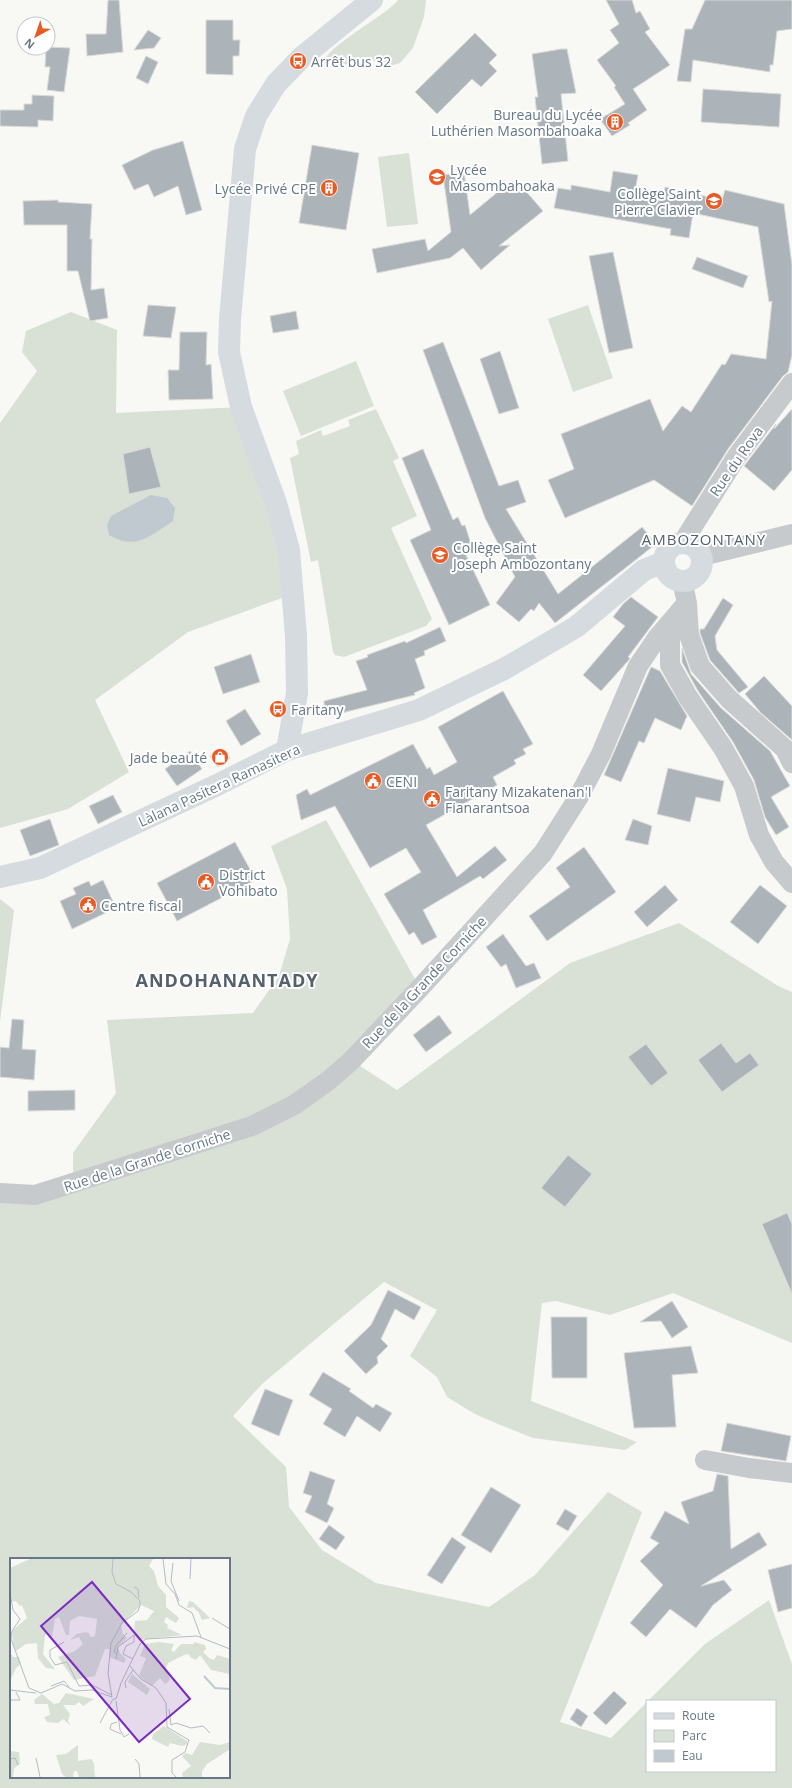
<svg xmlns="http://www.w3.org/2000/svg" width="792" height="1788" font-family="'Open Sans',sans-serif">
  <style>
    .green { fill: #d9e0d6; fill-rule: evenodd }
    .water { fill: #c0c9cf }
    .building { fill: #acb4ba; stroke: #dadad7 }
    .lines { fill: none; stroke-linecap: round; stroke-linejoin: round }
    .street { stroke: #c6cacd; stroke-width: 20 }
    .secondary { stroke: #d6dbdf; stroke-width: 22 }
    .labels { text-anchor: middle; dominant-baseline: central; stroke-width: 4; stroke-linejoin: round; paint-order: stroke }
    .poi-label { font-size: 14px; fill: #667787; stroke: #fff; text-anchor: start }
    .street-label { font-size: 14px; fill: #667787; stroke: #fff }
    .neighbourhood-label { font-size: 15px; letter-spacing: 1px; fill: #54606c; stroke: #fff }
    .district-label { font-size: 18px; font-weight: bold; letter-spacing: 1px; fill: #54606c; stroke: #fff }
    .inset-river { fill: none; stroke: #c0c9cf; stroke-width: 2 }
    .inset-road { fill: none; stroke: #b5bcc2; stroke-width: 1 }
    .view { fill: #7b2cbf; fill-opacity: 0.15; stroke: #7b2cbf; stroke-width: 2 }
    .inset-edge { fill: none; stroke: #667787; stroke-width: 2 }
  </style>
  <rect width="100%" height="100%" fill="#f8f8f5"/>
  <path class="green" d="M398 0H426L424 17 413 48 400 63 389 66 367 59 341 66 323 64C327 45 383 18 398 0Z
    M409 153 418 224 387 227 378 157Z
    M588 305 613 378 573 392 548 319Z
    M71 312 117 330 116 413 241 407 293 594 188 632 95 700 129 772 68 809 0 828V423L37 371 22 352 26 331Z
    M356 361 374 406 301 436 283 391Z
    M376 409 399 458 393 461 417 516 391 528 432 619 426 626 344 657 335 655 333 652 318 560 311 562 290 458 299 454 296 441 321 430 323 436 350 426 348 420Z
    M326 820 420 988 351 1060 397 1090 570 963 679 923 778 986 792 992V1343L673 1293 610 1315 556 1301 542 1303 531 1401 637 1442 625 1450 533 1438 498 1424 475 1414 447 1397 437 1377 410 1356 437 1310 384 1282 262 1384 233 1416 286 1467 289 1507 322 1550 376 1583 489 1607 535 1575 608 1492 642 1512 560 1722 611 1738 647 1702V1771H775V1701H648L705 1644 769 1600 792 1664V1788H0V1193L73 1184V1153L116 1093 107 1020 253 1013 279 976 290 939 287 889 271 846ZM11 1559H229V1777H11Z
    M0 899 14 910 0 1022Z"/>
  <path class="water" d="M151 495 167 498 175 508 173 521C149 536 137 551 109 535L107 525 111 516Z"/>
  <path class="building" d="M108 0H119L123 52 87 56 86 34H106Z
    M606 0H632L636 13 640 11 650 29 645 32 670 65 633 89 647 110 628 123 630 125 612 136 600 119 625 104 614 87 616 86 597 60 619 43 610 30 619 24Z
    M705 0H792V29L777 31 773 65H770V72L693 60 691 82 677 81 685 29H692Z
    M206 20H233V40H240L239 56H233V75L206 74Z
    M148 30 161 38 154 48 134 50Z
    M475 33 497 55 489 63 497 71 481 87 472 79 437 114 415 92Z
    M48 47 70 48 64 92 47 90 50 67H45L46 48Z
    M561 49H567L576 93 561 94 568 161 542 164 535 97H538L532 54Z
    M146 56 158 62 148 84 136 78Z
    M703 89 781 94 779 127 701 122Z
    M32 95 54 96 53 121 38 120V127L0 126V110H24V104H32Z
    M183 141 202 210 186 215 178 186 154 197 148 184 134 190 122 165 153 150Z
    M312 145 359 153 346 230 299 223Z
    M613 171 638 175 635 191 664 195 665 187 722 200 725 190 784 204 792 265V355L788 372 783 376 728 449 692 506 654 480 565 518 548 480 574 469 561 434 650 399 663 431 682 406 691 412 722 364 725 365 731 354 766 359 772 301 769 302 758 227 693 213 689 238 670 235 671 229 554 208 558 188 571 190V185L610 192Z
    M464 172 470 215 511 181 518 182 543 211 499 246 510 245 481 270 463 248 450 258 377 273 372 249 425 239 428 251 451 232 443 175Z
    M58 200V202L92 204 90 239H92L91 290 104 288 108 318 90 321 78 271H67V225H24L23 201Z
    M613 252 633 348 609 353 589 256Z
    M697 257 748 276 743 288 692 269Z
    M148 305 176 307 171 338 143 336Z
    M296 311 299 329 273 333 270 316Z
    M180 332H207L206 365 211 364 213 399 169 400 168 370H179Z
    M443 342 499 486 518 480 526 502 506 509 558 594 642 527 656 544 555 623 539 603 534 611 531 609 519 622 496 603 515 577 485 518 423 350Z
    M500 351 519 408 499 414 480 359Z
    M792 409V470L774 491 744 466 776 424 774 429Z
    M150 447 161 487 129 494 123 454Z
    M423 449 453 520 458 517 462 526 465 525 471 544 462 547 490 605 449 625 410 540 431 530 402 458Z
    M631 597 658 617 628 657 630 658 628 661 601 691 583 675 625 626 613 617 623 604Z
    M723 598 733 605 715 636 717 650 748 687 739 693 710 660 700 633V629H704Z
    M440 627 446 641 424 651 425 655 415 659 425 688 414 693 415 695 325 717 324 701 367 690 356 661 368 657 367 655 405 641 406 643Z
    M682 648 691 674 721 708 770 751 790 786 771 797 789 827 776 835 765 817 754 780 733 742 698 691 682 662Z
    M251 654 260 682 223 694 214 667Z
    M651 667 660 671 687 716 681 730 655 718 644 743 639 741 621 782 604 775Z
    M764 676 792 706V740L761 713 745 694Z
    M503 691 533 744 523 749 526 754 514 760 516 764 493 777 497 785 426 825 457 877 495 846 507 860 483 879 480 876 423 910 437 937 422 945 414 932 409 935 384 894 421 872 406 848 370 868 335 806 301 820 296 795 307 789 310 795 413 744 427 769 430 767 434 775 457 762 438 727Z
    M245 709 261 734 241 746 226 721Z
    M222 748 230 758 218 767 210 756Z
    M190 751 202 769 177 786 165 769Z
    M668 768 724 781 720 802 696 797 690 822 657 814Z
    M113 795 122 812 98 824 89 806Z
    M50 819 59 845 30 856 20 830Z
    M633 819 652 826 648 845 625 840Z
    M235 842 256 880 177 921 157 883Z
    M584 847 616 892 547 941 529 916 570 887 556 868Z
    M103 880 116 908 72 929 60 901 76 894 73 888 89 881 91 886Z
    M665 885 678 900 647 927 634 912Z
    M760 885 787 906 758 944 730 922Z
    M503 934 526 966 534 963 541 978 516 988 506 964 501 967 486 947Z
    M439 1015 452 1033 426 1052 413 1035Z
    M12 1019 24 1020 22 1049 36 1050 34 1080 0 1077V1047L9 1048Z
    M721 1043 736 1063 750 1053 759 1065 722 1092 698 1060Z
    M646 1044 668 1073 651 1086 628 1057Z
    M75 1090V1110L28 1111V1091Z
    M568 1155 592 1174 565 1207 541 1188Z
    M787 1213 792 1224V1294L762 1224Z
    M388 1290 421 1307 414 1320 395 1309 381 1339 388 1346 377 1357 378 1363 366 1374 344 1351 371 1325Z
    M672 1301 688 1327 672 1338 661 1321 640 1322Z
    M551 1317H587V1378H552Z
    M691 1346 698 1373 672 1375 676 1427 634 1428 624 1353Z
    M323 1372 351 1389 349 1391 373 1408 376 1404 392 1413 380 1432 357 1416 345 1437 323 1424 332 1409 309 1395Z
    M265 1389 293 1400 279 1436 251 1424Z
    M727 1423 791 1436 786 1461 721 1451Z
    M310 1471 335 1480 327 1504 334 1508 327 1523 305 1512 312 1496 303 1493Z
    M717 1474 728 1476 731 1549 759 1532 767 1545 701 1586 724 1580 732 1590 713 1605 696 1628 670 1609 646 1637 630 1623 663 1585 640 1561 659 1543 650 1538 665 1511 689 1524 681 1502 713 1491Z
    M491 1487 521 1505 491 1553 461 1535Z
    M565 1509 577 1516 568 1531 556 1524Z
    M329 1525 345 1537 336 1550 319 1539Z
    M452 1537 466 1547 442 1584 427 1575Z
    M792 1564V1608L778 1612 768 1570Z
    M614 1691 627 1703 606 1725 593 1713Z
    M577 1708 588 1716 581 1727 570 1719Z"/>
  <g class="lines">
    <path class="street" d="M683 542 737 456 792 383
      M702 556 792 534
      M687 603 689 635 700 666 729 699 785 749 792 763
      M670 623V665L688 697 723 748 744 786 759 835 774 862 792 883
      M0 1193 35 1195 252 1126 294 1105 328 1081 351 1061 420 988 543 853 578 798 601 754 638 666 657 638 687 603 682 581
      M705 1460 749 1468 792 1473"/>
    <path class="secondary" d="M664 562a19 19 0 1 1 38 0a19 19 0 1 1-38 0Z
      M287 750 297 693 296 636 289 550 276 503 241 407 229 352 230 319 245 149 256 116 276 84 302 57 372 0
      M0 877 40 868 217 785 287 750 419 710 504 669 576 627 644 570 664 562"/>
  </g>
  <defs>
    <g id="bus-disc" transform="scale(0.9)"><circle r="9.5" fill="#e95b25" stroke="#fff"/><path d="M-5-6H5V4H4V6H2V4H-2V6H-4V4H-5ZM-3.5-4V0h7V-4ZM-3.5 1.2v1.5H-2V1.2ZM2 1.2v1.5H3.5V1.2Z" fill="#fff"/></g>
    <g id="building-disc" transform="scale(0.9)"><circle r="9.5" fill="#e95b25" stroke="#fff"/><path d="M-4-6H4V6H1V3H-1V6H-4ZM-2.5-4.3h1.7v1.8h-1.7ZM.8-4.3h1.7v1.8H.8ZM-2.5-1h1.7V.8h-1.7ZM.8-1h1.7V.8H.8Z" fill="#fff"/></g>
    <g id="school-disc" transform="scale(0.9)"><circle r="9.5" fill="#e95b25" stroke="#fff"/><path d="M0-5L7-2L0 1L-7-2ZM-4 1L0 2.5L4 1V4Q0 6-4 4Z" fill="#fff"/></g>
    <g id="shop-disc" transform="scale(0.9)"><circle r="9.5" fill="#e95b25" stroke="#fff"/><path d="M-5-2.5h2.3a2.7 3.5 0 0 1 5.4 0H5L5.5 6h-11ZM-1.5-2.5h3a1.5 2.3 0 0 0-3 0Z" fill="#fff"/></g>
    <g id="civic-disc" transform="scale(0.9)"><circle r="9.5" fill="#e95b25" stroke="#fff"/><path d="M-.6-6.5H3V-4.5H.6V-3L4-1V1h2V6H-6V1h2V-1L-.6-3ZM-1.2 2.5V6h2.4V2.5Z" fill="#fff"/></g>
  </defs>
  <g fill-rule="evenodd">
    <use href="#bus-disc" x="298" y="61"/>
    <use href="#building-disc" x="615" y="122"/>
    <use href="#school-disc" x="437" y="177"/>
    <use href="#building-disc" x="329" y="188"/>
    <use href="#school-disc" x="714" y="201"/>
    <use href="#school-disc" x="440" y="555"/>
    <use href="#bus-disc" x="278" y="709"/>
    <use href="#shop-disc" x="220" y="757"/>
    <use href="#civic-disc" x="373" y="781"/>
    <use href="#civic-disc" x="432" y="799"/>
    <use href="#civic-disc" x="206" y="882"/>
    <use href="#civic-disc" x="88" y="905"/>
  </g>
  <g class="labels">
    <g class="poi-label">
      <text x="311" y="61">Arrêt bus 32</text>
      <text x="602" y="114" text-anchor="end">Bureau du Lycée<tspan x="602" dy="16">Luthérien Masombahoaka</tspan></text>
      <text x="450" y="169">Lycée<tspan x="450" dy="16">Masombahoaka</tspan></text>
      <text x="316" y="188" text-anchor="end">Lycée Privé CPE</text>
      <text x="701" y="193" text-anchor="end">Collège Saint<tspan x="701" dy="16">Pierre Clavier</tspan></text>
      <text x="453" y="547">Collège Saint<tspan x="453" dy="16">Joseph Ambozontany</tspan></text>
      <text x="291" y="709">Faritany</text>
      <text x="207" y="757" text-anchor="end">Jade beauté</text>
      <text x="386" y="781">CENI</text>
      <text x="445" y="791">Faritany Mizakatenan'I<tspan x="445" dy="16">Fianarantsoa</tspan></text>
      <text x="219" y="874">District<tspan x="219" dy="16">Vohibato</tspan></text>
      <text x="101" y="905">Centre fiscal</text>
    </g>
    <g class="street-label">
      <text transform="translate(736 461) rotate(-55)">Rue du Rova</text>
      <text transform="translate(219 785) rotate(-25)">Làlana Pasitera Ramasitera</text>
      <text transform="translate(424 982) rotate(-47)">Rue de la Grande Corniche</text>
      <text transform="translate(147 1160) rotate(-18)">Rue de la Grande Corniche</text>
    </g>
    <g class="neighbourhood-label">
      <text x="704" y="539">AMBOZONTANY</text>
    </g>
    <g class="district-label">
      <text x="227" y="980">ANDOHANANTADY</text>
    </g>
  </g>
  <g transform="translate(10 1558)">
    <rect width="220" height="220" fill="#f8f8f5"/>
    <path d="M20 1H143L139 8 144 13 148 28 156 37V49L169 60 166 65 156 59 154 64 158 67 157 70 172 77 129 82 124 74 125 63 137 62 144 53 131 47 111 67 113 76 117 80 108 89 110 95 116 101 114 105 99 99V91H95L85 118 64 122 48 99 65 93 73 86 69 79 60 82 67 76 75 74 79 75 80 79 85 78 87 61 69 58 60 63 59 77H56L49 59 45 61 42 79 37 75 35 78 33 96 45 111 36 110 28 100 27 85 16 86 6 93 3 86 2 73 17 60 12 47 10 48 6 43 0 44V10ZM179 43 183 44 200 60 192 62 189 55 183 49 177 50ZM149 84 164 86 161 92 164 94 171 86H184V84L195 87 196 91 193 94 199 100 204 102 207 97 220 101V116L201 112 190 97 186 102 180 99 179 96 174 97 158 105 156 111 160 121 158 124 155 126 150 120 142 128 129 118 136 100 130 98 135 86ZM0 94 3 99H9L11 106 6 110 0 123ZM122 116 140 131 137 137 118 124ZM56 135 84 141 73 148 69 144 65 147H53L60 156 58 162 60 167 53 161 48 165 37 164 34 159 40 157 38 146H25L24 142 32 136 44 146 49 145ZM154 168 177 183 178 186 172 188 160 185 158 189 142 181 143 176ZM190 184 210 187 220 184V191L197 206 192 213V219H173L172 215 181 208 172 198 176 195 182 197ZM68 187V203L81 201 84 205 85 219H69L67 213H64L63 219H56L52 216 46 197 56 196ZM0 193 9 194 10 206 4 210 3 219H0Z" fill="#d9e0d6"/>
    <path class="inset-river" d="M194 118 205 130 220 131"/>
    <path class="inset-road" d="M153 1 156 26 165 36 169 47 182 55 191 79M163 5 161 23 169 43M180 21 181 1M124 29 128 31 129 40M0 35 3 52 10 61 2 73 1 81 19 130 31 135 52 126 65 133 82 132 102 139M202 60 220 71M54 84 40 92V99L45 107 57 104 69 128 82 127 102 137M107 96 104 94 106 88 117 75M106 101 108 89 124 77V84L116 88 113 96 123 101M120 108 131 121 146 130 156 145 157 169 179 182 175 194 162 202V215L166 219M41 128 54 123 59 129M116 130 115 124 123 112M0 132 26 135M102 139 98 115 101 85 112 65 128 53 130 47V43L121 34 106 26 102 14 103 1M0 142H10L6 134M106 143 110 172 114 179 119 176M159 151 161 167 166 165 181 170 193 168 200 175M107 164 101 166 100 171 111 176M90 165 103 141H106L111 125 130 86 136 81 187 78 220 91M26 200 30 219M0 201 5 200 8 207M125 201 129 206 130 219"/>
    <path class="view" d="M82 24 180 141 129 184 31 68Z"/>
    <rect width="220" height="220" class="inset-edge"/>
  </g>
  <rect x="646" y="1700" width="130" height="72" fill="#ffffff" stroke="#c2c9cf"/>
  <rect x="654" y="1713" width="20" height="6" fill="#d6dbdf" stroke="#c2c9cf"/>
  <text x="682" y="1720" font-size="12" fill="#667787">Route</text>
  <rect x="654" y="1730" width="20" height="12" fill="#d9e0d6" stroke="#c2c9cf"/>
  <text x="682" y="1740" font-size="12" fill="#667787">Parc</text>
  <rect x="654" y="1750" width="20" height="12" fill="#c0c9cf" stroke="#c2c9cf"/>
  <text x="682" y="1760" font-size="12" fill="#667787">Eau</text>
  <g transform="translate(36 36) rotate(220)"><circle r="19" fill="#ffffff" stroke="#c2c9cf"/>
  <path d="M0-3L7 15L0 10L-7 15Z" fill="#e95b25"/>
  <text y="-6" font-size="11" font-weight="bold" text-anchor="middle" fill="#667787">N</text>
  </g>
</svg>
